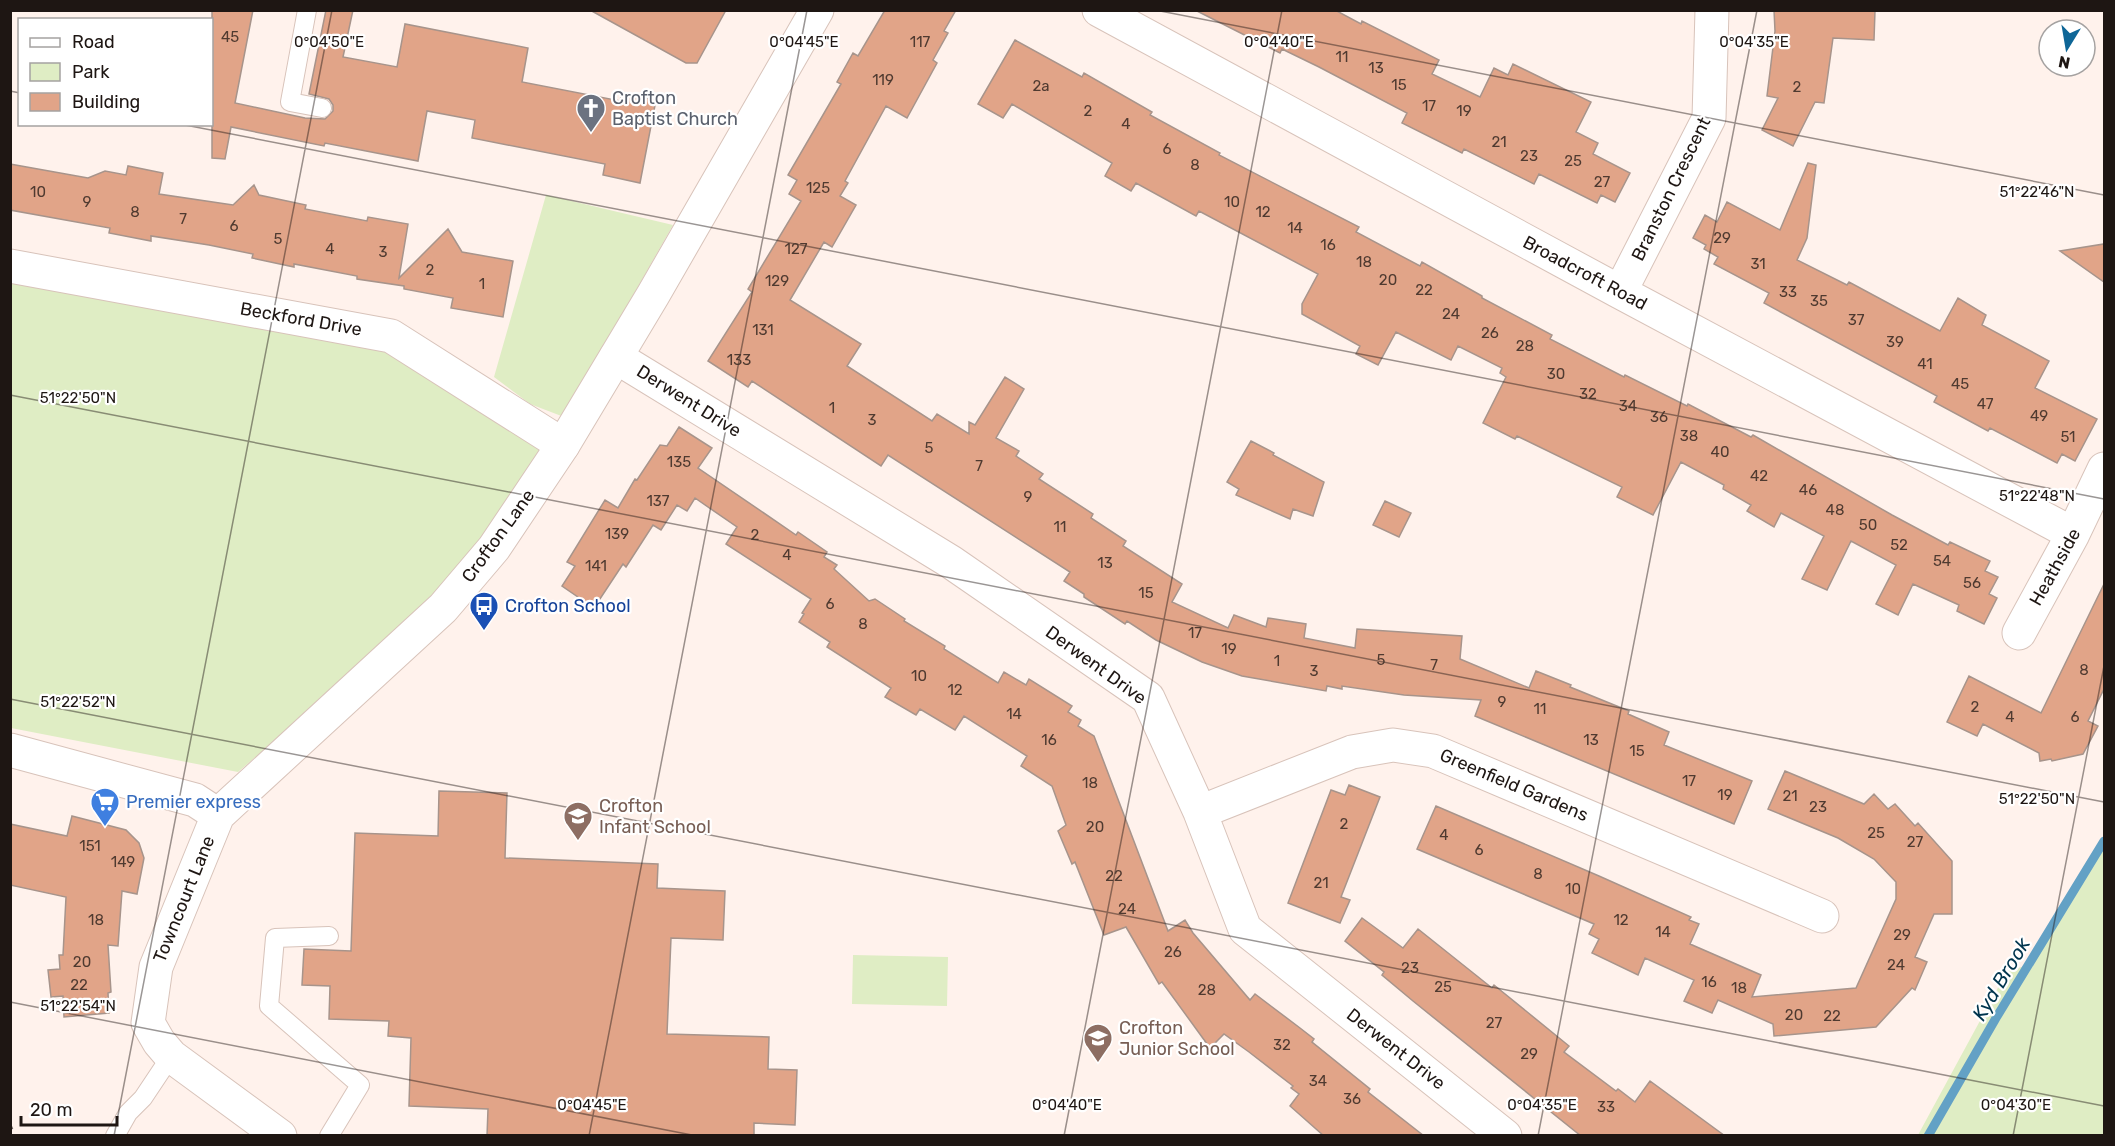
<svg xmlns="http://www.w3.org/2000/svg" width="2115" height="1146" font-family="Rubik,sans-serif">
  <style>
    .green { fill: #dfedc4 }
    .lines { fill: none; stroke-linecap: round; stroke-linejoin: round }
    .stream { stroke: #63a1c5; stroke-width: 9 }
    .building { fill: #e1a488; stroke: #a7948b; stroke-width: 1.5 }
    .lane-casing { stroke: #d8c3ba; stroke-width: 20 }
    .street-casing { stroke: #d8c3ba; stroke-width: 35 }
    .secondary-casing { stroke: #d8c3ba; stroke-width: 35 }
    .lane { stroke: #fff; stroke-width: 18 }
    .street { stroke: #fff; stroke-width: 33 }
    .secondary { stroke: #fff; stroke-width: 33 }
    .rail { stroke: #6f6561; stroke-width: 4.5; stroke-dasharray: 3 6; stroke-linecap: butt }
    .ticks { fill: none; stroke: #1e1613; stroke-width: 1.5; stroke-opacity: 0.45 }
    .labels { text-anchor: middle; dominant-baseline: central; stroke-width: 4.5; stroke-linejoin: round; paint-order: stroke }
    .number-label { font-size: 15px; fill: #4f3a30 }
    .worship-label { font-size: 18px; fill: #5b616d; stroke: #fff; text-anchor: start }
    .street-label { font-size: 18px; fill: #1e1613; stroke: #fff }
    .transit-label { font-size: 18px; fill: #164399; stroke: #fff; text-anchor: start }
    .shop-label { font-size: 18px; fill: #366cbe; stroke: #fff; text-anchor: start }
    .education-label { font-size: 18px; fill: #785e54; stroke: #fff; text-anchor: start }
    .water-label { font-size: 20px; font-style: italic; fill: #00354e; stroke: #fff }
    .ticks-label { font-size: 15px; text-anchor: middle; fill: #1e1613; stroke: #fff; stroke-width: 4.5; stroke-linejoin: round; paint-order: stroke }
  </style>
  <rect width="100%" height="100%" fill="#fff2ec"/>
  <path class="green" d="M546 195 673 225 564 417 530 404 494 377Z
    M10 282 384 349 547 449 474 569 238 772 11 728Z
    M2104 840V1135H1918L2007 971 2029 965Z
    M853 955 948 957 947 1006 852 1004Z"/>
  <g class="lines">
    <path class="stream" d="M1928 1136 1996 1018 2104 841"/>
  </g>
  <path class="building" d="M212 10H253L235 103 305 118 325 119 333 111V105L329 99 309 94 326 10H353L343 57 397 67 405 24 528 48 522 82 620 101 622 93 656 100 640 183 603 175 605 164 472 138 475 120 427 111 418 161 325 143 324 146 231 127 225 159 212 158Z
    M590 10H726L697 63H686Z
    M885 10H956L944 31 948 33 933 60 937 63 907 118 886 106 845 181 848 183 840 196 856 205 832 247 824 242 790 300 861 344 847 366 932 421 937 414 969 434V422L975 425 1005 377 1024 389 996 438 1019 451 1016 456 1043 474 1039 479 1093 514 1091 518 1126 541 1123 546 1182 584 1172 602 1228 628 1234 615 1266 627 1268 618 1306 624 1304 638 1355 648 1357 629 1462 636 1460 659 1529 688 1536 671 1571 685 1570 687 1629 711 1628 714 1669 732 1664 745 1752 781 1734 824 1475 716 1481 700 1404 695 1342 686V689L1327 686 1326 691 1242 676 1202 662 1156 640 1127 621 1125 624 1084 597V594L1064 581 1070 572 888 455 881 466 752 381 748 387 708 361 752 292 748 289 801 201 789 194 797 180 788 175 841 84 837 82 853 53 858 56Z
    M1195 10H1335L1361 24 1362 21 1439 60 1432 74 1480 97 1494 68 1508 75 1513 64 1591 102 1576 132 1598 143 1593 154 1630 173 1615 202 1601 195 1597 203 1539 174 1534 184 1464 149 1462 153 1402 123 1407 113 1319 67 1282 49 1280 53Z
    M1774 10 1875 11 1874 40 1833 38 1824 103 1815 102 1793 146 1762 130 1778 98 1767 96 1775 31Z
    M1015 40 1082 77 1084 73 1152 112 1150 115 1220 153 1219 155 1359 227 1356 232 1420 266 1422 262 1482 296V298L1552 335 1550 339 1624 377 1625 375 1687 406 1688 404 1751 437 1753 435 1892 515 1948 545 1950 542 1990 561 1985 571 1998 577 1989 594 1997 598 1984 624 1957 611 1959 605 1913 584 1898 615 1876 604 1896 565 1851 541 1827 590 1802 579 1824 536 1781 513 1774 527 1747 511 1751 505 1723 489 1724 485 1681 462 1653 515 1617 497 1622 487 1517 436 1515 439 1483 423 1506 377 1500 373 1502 368 1458 346 1451 360 1396 332 1378 365 1356 354 1360 346 1302 314V304L1318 274 1199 211 1196 216 1136 183 1131 191 1105 176 1112 163 1012 104 1003 118 978 104Z
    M1808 163 1816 165 1807 238 1797 260 1847 285 1849 282 1940 331 1958 298 1986 315 1982 325 2049 361 2035 388 2097 419 2075 461 2062 454 2057 463 1990 428 1988 431 1934 402 1937 396 1764 303 1769 293 1714 264 1718 257 1704 249 1706 245 1693 238 1705 215 1717 222 1727 202 1780 230Z
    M10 164 88 178 105 171 126 175 128 166 163 173 159 194 233 205 254 185 259 195 306 205 305 209 367 221 368 217 408 224 399 278 448 229 462 252 513 261 503 317 451 308 453 298 404 289V286L357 279V276L294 264V267L252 258 253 254 209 245 151 236V241L109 233 110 228 10 210Z
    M2104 244V282L2060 251Z
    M679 427 712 448 698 468 796 535 798 532 827 552 824 557 837 565 834 569 869 601 875 599 905 619 904 621 945 646 944 649 998 683 1004 672 1026 685 1029 679 1072 706 1068 712 1081 720 1078 726 1094 736 1168 931 1185 920 1193 933 1250 1000 1255 994 1300 1028 1314 1039 1312 1042 1370 1089 1368 1092 1424 1136H1324L1290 1106 1299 1094 1291 1088 1293 1086 1249 1052 1224 1034 1210 1048 1162 982 1159 984 1126 927 1104 935 1075 862 1072 864 1058 831 1066 825 1052 786 1021 766 1027 756 964 716 955 730 920 709 916 715 885 697 891 688 827 647 830 642 799 622 804 614 802 613 811 599 726 544 737 527 695 498 687 511 677 505 661 530 653 525 626 567 623 564 594 608 562 586 575 566 567 562 605 500 618 508 635 479 637 480 660 445 667 446Z
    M1251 441 1274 453 1273 455 1324 482 1313 516 1293 509 1290 519 1236 495 1239 489 1227 482Z
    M1385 501 1411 513 1399 537 1373 525Z
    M2104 584V689L2088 721 2098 726 2083 754 2052 761 2051 759 2040 761 2039 753 1983 724 1977 736 1947 722 1969 676 2041 713Z
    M1785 771 1864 804 1874 794 1888 809 1895 804 1915 826 1918 823 1952 861V914H1934L1915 957 1927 962 1915 990 1912 988 1876 1027 1774 1036 1773 1024 1718 1000 1712 1013 1684 1001 1694 980 1645 958 1638 975 1592 953 1599 939 1589 934 1594 924 1417 849 1436 806 1599 876 1691 917 1689 920 1699 924 1690 944 1761 975 1752 997 1856 988 1896 899V882L1874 859 1838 838 1768 809Z
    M1349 785 1380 797 1341 897 1350 900 1340 923 1288 903 1331 790 1345 795Z
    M439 791 507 793 505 858 658 864 657 888 725 891 723 940 671 938 667 1034 769 1037 768 1069 797 1070 795 1125 754 1123V1136H487L488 1109 409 1106 411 1038 388 1036 389 1021 329 1019 330 986 302 985 304 949 351 951 355 833 438 836Z
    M72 816 126 830 139 843 144 858 137 894 122 891 118 946 108 945 111 992 108 993 109 1013 64 1017 63 996 51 997 48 970 60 969 59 955H63L66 897 10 885V824L67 836Z
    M1362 918 1403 948 1418 929 1492 988 1494 985 1569 1046 1564 1052 1616 1091 1618 1089 1635 1102 1650 1081 1725 1136H1581L1413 1001 1382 975 1384 972 1345 941Z"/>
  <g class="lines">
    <g class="lane-casing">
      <path id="lane" d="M307 10 290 102 322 108
        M329 936 275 938 269 1006 360 1085 329 1136
        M115 1136 128 1113 143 1098 171 1056"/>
    </g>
    <g class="street-casing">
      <path id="street" d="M1099 10 1620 292 2073 534
        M10 266 391 336 563 445
        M1620 292 1709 118 1712 10
        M616 357 951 562 1148 698 1200 812 1245 929 1505 1136
        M2019 633 2073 534 2104 469
        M1200 812 1352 752 1393 745 1433 751 1822 916"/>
    </g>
    <g class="secondary-casing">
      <path id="secondary" d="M10 750 195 800 218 815
        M280 1136 171 1056 159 1042 148 1023 156 967 218 815 443 608 494 548 563 445 653 295 817 10"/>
    </g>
    <use href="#lane" class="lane"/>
    <use href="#street" class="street"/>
    <use href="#secondary" class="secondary"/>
    <path class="rail" d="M10 1127 14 1136"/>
  </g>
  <path class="ticks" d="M1155 10 2104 195M10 91 20 93M180 124 2104 499M10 395 2104 802M10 699 2104 1106M10 1002 697 1136M114 1136 332 10M589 1136 807 10M1064 1136 1282 10M1538 1136 1757 10M2013 1136 2104 666"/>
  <defs>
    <g id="church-pin" transform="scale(1.5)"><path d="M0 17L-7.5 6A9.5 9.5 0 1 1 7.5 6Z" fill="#6b7280" stroke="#fff"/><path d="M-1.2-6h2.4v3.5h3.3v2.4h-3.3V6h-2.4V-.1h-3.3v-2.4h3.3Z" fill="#fff"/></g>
    <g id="bus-pin" transform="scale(1.5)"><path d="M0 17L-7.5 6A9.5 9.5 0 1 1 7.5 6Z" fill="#1a4fb4" stroke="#fff"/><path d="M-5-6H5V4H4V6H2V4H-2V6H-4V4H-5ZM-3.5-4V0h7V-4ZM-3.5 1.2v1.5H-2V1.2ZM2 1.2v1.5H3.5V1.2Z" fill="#fff"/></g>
    <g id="supermarket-pin" transform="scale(1.5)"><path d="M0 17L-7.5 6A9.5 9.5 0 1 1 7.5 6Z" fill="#3f7fe0" stroke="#fff"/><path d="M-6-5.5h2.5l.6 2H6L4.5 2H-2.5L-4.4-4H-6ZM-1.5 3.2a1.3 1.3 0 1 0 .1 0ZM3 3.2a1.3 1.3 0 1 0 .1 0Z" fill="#fff"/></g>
    <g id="school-pin" transform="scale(1.5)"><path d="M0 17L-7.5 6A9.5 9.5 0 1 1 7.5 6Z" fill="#8d6e63" stroke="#fff"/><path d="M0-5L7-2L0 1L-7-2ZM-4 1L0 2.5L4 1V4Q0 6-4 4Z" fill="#fff"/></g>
  </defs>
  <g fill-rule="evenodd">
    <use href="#church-pin" x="591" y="108"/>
    <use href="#bus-pin" x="484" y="606"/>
    <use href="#supermarket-pin" x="105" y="802"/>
    <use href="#school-pin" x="578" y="816"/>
    <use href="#school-pin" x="1098" y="1038"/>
  </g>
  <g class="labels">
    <g class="number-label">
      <text x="230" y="37">45</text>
      <text x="920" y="42">117</text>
      <text x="1342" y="57">11</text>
      <text x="1376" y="68">13</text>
      <text x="883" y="80">119</text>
      <text x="1399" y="85">15</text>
      <text x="1041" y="86">2a</text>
      <text x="1797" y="87">2</text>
      <text x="1429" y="106">17</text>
      <text x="1088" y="111">2</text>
      <text x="1464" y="111">19</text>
      <text x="1126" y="124">4</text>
      <text x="1499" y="142">21</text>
      <text x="1167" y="149">6</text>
      <text x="1529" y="156">23</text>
      <text x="1573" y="161">25</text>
      <text x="1195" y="165">8</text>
      <text x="1602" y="182">27</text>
      <text x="818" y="188">125</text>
      <text x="38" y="192">10</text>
      <text x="87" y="202">9</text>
      <text x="1232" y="202">10</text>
      <text x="135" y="212">8</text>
      <text x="1263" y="212">12</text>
      <text x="183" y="219">7</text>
      <text x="234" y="226">6</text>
      <text x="1295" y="228">14</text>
      <text x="1722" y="238">29</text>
      <text x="278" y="239">5</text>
      <text x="1328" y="245">16</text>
      <text x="330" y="249">4</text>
      <text x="796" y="249">127</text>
      <text x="383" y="252">3</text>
      <text x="1364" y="262">18</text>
      <text x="1758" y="264">31</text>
      <text x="430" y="270">2</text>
      <text x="1388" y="280">20</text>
      <text x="777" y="281">129</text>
      <text x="482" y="284">1</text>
      <text x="1424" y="290">22</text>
      <text x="1788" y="292">33</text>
      <text x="1819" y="301">35</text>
      <text x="1451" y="314">24</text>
      <text x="1856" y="320">37</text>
      <text x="763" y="330">131</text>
      <text x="1490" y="333">26</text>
      <text x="1895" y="342">39</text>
      <text x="1525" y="346">28</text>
      <text x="739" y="360">133</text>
      <text x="1925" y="364">41</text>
      <text x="1556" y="374">30</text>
      <text x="1960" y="384">45</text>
      <text x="1588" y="394">32</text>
      <text x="1985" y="404">47</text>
      <text x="1628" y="406">34</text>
      <text x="832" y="408">1</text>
      <text x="2039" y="416">49</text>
      <text x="1659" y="417">36</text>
      <text x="872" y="420">3</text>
      <text x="1689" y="436">38</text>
      <text x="2068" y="437">51</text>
      <text x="929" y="448">5</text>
      <text x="1720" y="452">40</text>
      <text x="679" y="462">135</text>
      <text x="979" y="466">7</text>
      <text x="1759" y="476">42</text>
      <text x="1808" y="490">46</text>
      <text x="1028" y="497">9</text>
      <text x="658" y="501">137</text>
      <text x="1835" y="510">48</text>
      <text x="1868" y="525">50</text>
      <text x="1060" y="527">11</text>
      <text x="617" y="534">139</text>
      <text x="755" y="535">2</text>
      <text x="1899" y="545">52</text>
      <text x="787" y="555">4</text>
      <text x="1942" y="561">54</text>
      <text x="1105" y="563">13</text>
      <text x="596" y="566">141</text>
      <text x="1972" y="583">56</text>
      <text x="1146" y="593">15</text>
      <text x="830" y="604">6</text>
      <text x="863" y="624">8</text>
      <text x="1195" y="633">17</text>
      <text x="1229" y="649">19</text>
      <text x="1381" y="660">5</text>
      <text x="1277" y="661">1</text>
      <text x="1434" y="665">7</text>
      <text x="2084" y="670">8</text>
      <text x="1314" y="671">3</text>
      <text x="919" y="676">10</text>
      <text x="955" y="690">12</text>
      <text x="1502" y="702">9</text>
      <text x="1975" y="707">2</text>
      <text x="1540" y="709">11</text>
      <text x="1014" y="714">14</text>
      <text x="2010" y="717">4</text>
      <text x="2075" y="717">6</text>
      <text x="1049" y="740">16</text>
      <text x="1591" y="740">13</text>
      <text x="1637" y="751">15</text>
      <text x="1689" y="781">17</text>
      <text x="1090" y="783">18</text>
      <text x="1725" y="795">19</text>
      <text x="1790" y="796">21</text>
      <text x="1818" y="807">23</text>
      <text x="1344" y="824">2</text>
      <text x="1095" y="827">20</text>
      <text x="1876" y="833">25</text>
      <text x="1444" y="835">4</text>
      <text x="1915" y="842">27</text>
      <text x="90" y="846">151</text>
      <text x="1479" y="850">6</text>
      <text x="123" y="862">149</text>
      <text x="1538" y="874">8</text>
      <text x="1114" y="876">22</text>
      <text x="1321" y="883">21</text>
      <text x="1573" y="889">10</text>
      <text x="1127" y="909">24</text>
      <text x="96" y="920">18</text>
      <text x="1621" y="920">12</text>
      <text x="1663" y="932">14</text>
      <text x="1902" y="935">29</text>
      <text x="1173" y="952">26</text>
      <text x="82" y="962">20</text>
      <text x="1896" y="965">24</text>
      <text x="1410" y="968">23</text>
      <text x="1709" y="982">16</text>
      <text x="79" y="985">22</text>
      <text x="1443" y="987">25</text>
      <text x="1739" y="988">18</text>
      <text x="1207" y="990">28</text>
      <text x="1794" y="1015">20</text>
      <text x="1832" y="1016">22</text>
      <text x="1494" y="1023">27</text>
      <text x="1282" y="1045">32</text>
      <text x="1529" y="1054">29</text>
      <text x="1318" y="1081">34</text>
      <text x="1352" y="1099">36</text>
      <text x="1606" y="1107">33</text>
    </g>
    <g class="worship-label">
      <text x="612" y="98">Crofton<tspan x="612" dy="21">Baptist Church</tspan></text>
    </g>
    <g class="street-label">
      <text transform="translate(1671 189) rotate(-64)">Branston Crescent</text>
      <text transform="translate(1585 273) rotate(28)">Broadcroft Road</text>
      <text transform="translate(301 319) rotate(10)">Beckford Drive</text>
      <text transform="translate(689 401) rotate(32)">Derwent Drive</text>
      <text transform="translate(498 536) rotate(-54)">Crofton Lane</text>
      <text transform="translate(2055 567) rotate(-61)">Heathside</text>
      <text transform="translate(1096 665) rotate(36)">Derwent Drive</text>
      <text transform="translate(1514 785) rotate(23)">Greenfield Gardens</text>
      <text transform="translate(184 899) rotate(-68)">Towncourt Lane</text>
      <text transform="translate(1396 1049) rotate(38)">Derwent Drive</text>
    </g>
    <g class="transit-label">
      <text x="505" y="606">Crofton School</text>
    </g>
    <g class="shop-label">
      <text x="126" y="802">Premier express</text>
    </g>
    <g class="education-label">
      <text x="599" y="806">Crofton<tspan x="599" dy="21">Infant School</tspan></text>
      <text x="1119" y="1028">Crofton<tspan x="1119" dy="21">Junior School</tspan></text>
    </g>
    <g class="water-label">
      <text transform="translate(2001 979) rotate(-59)">Kyd Brook</text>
    </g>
  </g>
  <g class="ticks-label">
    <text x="329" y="47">0°04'50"E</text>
    <text x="804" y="47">0°04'45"E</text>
    <text x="1279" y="47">0°04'40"E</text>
    <text x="1754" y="47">0°04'35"E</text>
    <text x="2037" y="197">51°22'46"N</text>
    <text x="78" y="403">51°22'50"N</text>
    <text x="2037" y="501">51°22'48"N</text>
    <text x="78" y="707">51°22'52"N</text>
    <text x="2037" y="804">51°22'50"N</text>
    <text x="78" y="1011">51°22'54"N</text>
    <text x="592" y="1110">0°04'45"E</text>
    <text x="1067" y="1110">0°04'40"E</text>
    <text x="1542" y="1110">0°04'35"E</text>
    <text x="2016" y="1110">0°04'30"E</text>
  </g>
  <rect width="2115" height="1146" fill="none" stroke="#1e1613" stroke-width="24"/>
  <rect x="18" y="18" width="195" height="108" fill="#ffffff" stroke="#a5a2a1" stroke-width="1.5"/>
  <rect x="30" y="38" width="30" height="9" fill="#ffffff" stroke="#a5a2a1" stroke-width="1.5"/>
  <text x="72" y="48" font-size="18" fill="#1e1613">Road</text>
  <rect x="30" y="63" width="30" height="18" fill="#dfedc4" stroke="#a5a2a1" stroke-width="1.5"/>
  <text x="72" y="78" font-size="18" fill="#1e1613">Park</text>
  <rect x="30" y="93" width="30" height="18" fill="#e1a488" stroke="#a5a2a1" stroke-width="1.5"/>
  <text x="72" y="108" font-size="18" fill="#1e1613">Building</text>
  <g transform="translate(2067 48) rotate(191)"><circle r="28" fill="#ffffff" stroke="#a5a2a1" stroke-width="1.5"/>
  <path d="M0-4.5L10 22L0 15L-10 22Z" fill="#0e6697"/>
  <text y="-9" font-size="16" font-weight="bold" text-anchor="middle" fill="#1e1613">N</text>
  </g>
  <path d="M21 1116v9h96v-9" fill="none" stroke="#1e1613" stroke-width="3"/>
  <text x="30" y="1116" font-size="18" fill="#1e1613" stroke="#ffffff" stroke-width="4.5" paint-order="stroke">20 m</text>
</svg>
